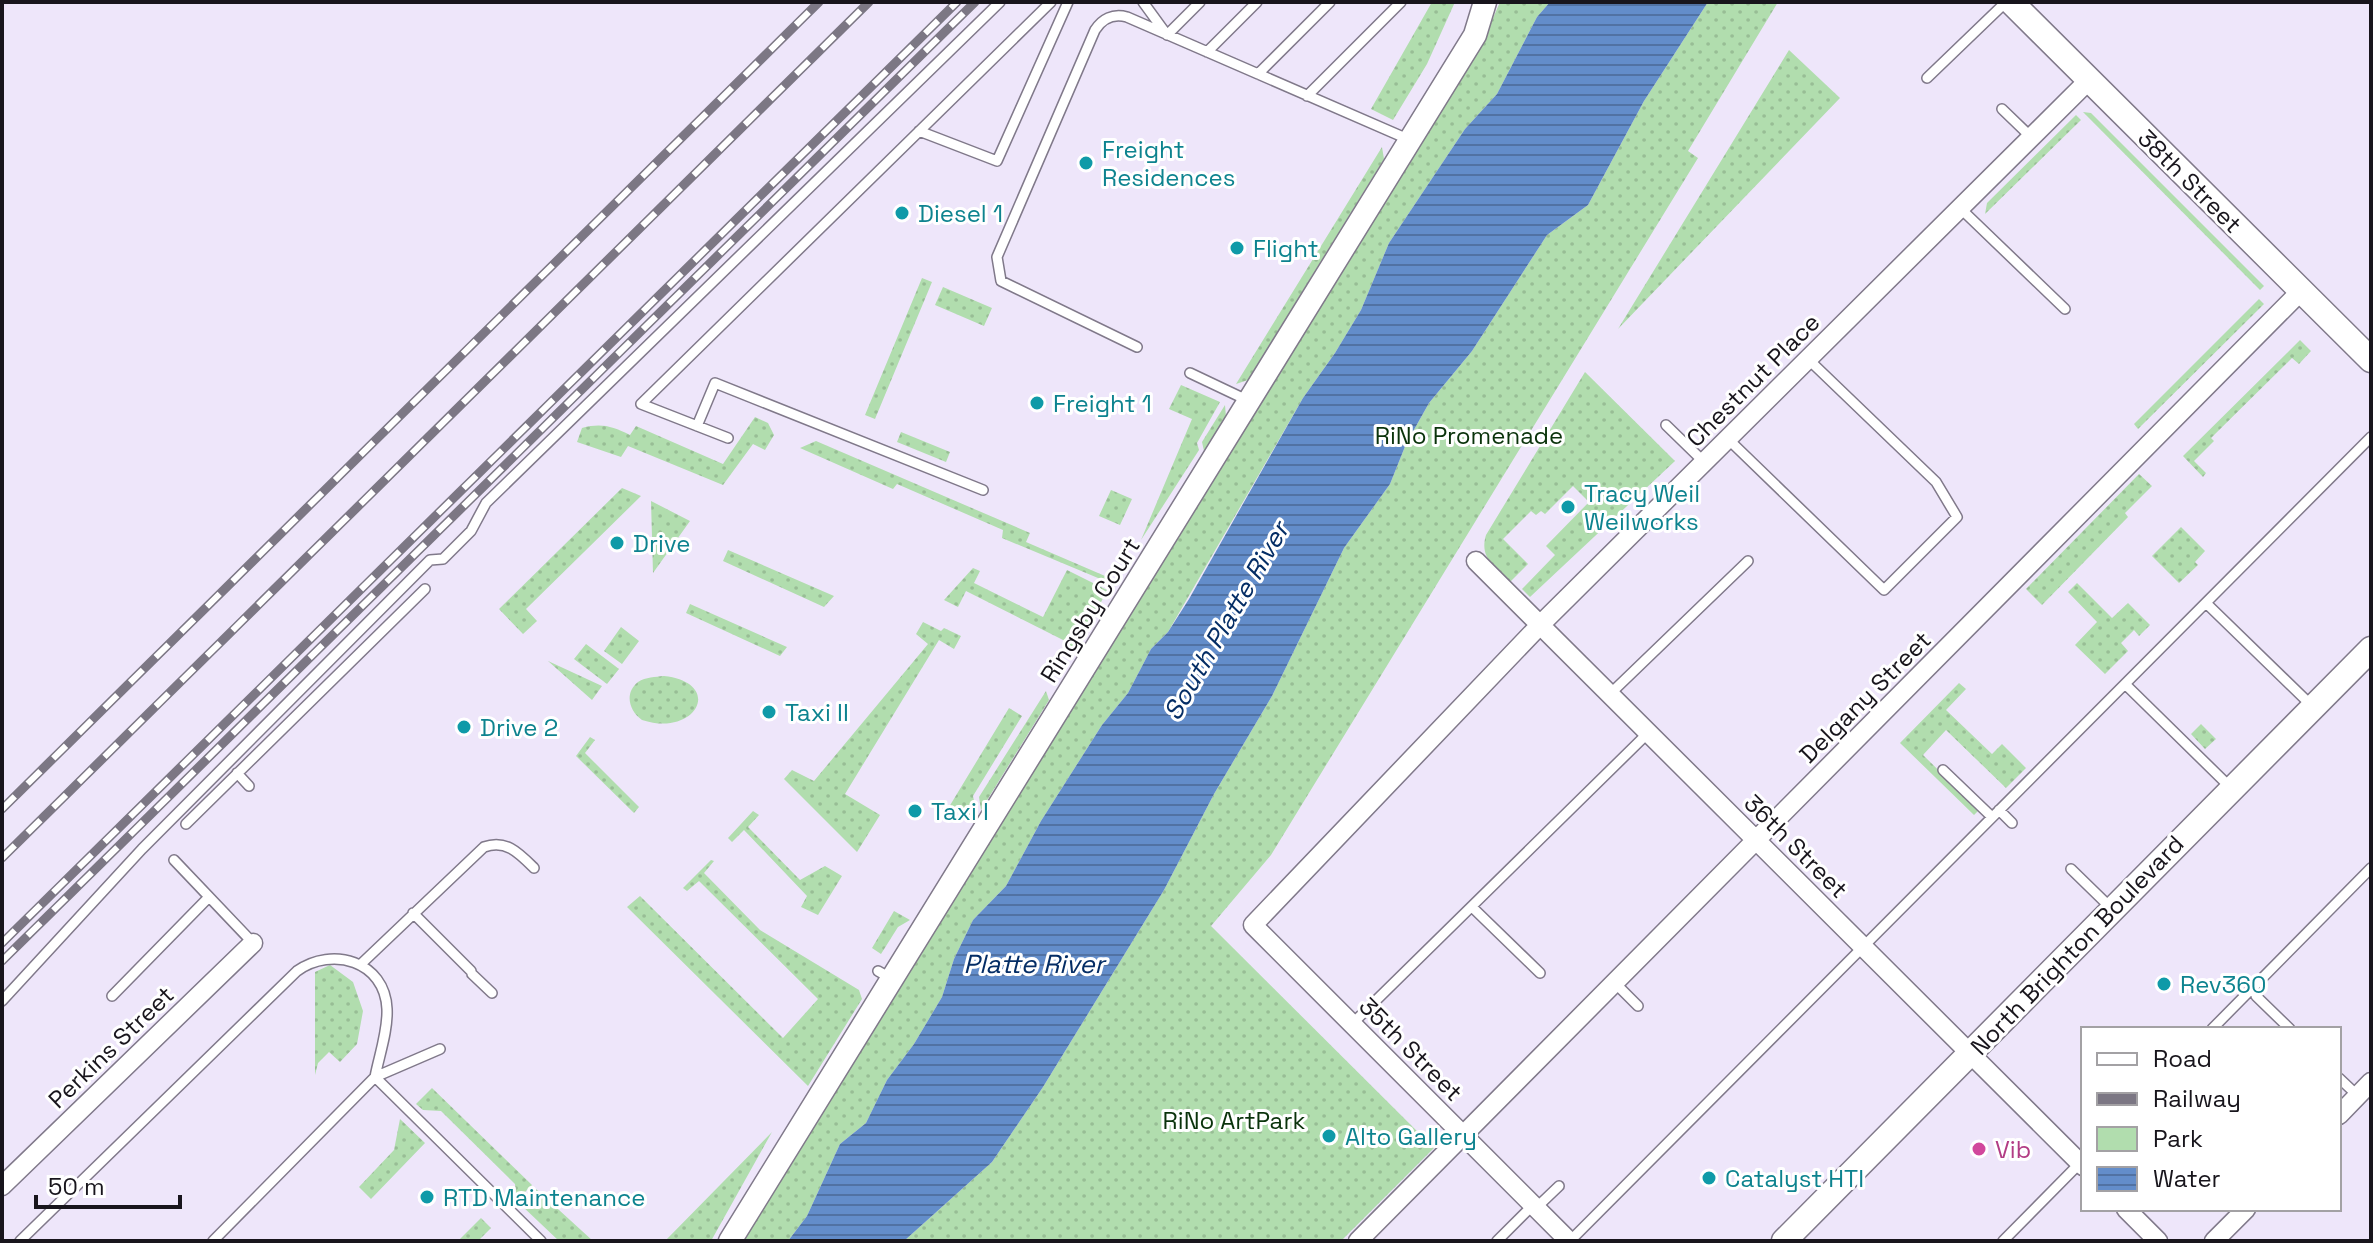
<svg xmlns="http://www.w3.org/2000/svg" width="2373" height="1243" font-family="'Space Grotesk',sans-serif">
  <style>
    .green { fill: url(#green-dots) }
    .water { fill: url(#water-rules) }
    .lines { fill: none; stroke-linecap: round; stroke-linejoin: round }
    .service-casing { stroke: #80798a; stroke-width: 12 }
    .minor-casing { stroke: #80798a; stroke-width: 21 }
    .tertiary-casing { stroke: #80798a; stroke-width: 25 }
    .secondary-casing { stroke: #80798a; stroke-width: 27 }
    .service { stroke: #fff; stroke-width: 9 }
    .minor { stroke: #fff; stroke-width: 18 }
    .tertiary { stroke: #fff; stroke-width: 22 }
    .secondary { stroke: #fff; stroke-width: 24 }
    .rail-casing { stroke: #7c7784; stroke-width: 9 }
    .rail { stroke: #fff; stroke-width: 6; stroke-dasharray: 18; stroke-linecap: butt }
    .culture-dot { fill: #0f9aa8; stroke: #fff; stroke-width: 3 }
    .hotel-dot { fill: #d1479c; stroke: #fff; stroke-width: 3 }
    .labels { text-anchor: middle; dominant-baseline: central; stroke-width: 6; stroke-linejoin: round; paint-order: stroke }
    .culture-label { font-size: 24px; fill: #0d838f; stroke: #fff; text-anchor: start }
    .street-label { font-size: 24px; fill: #18151c; stroke: #fff }
    .park-label { font-size: 24px; fill: #0a330b; stroke: #fff }
    .hotel-label { font-size: 24px; fill: #b23c85; stroke: #fff; text-anchor: start }
    .water-label { font-size: 26px; font-style: italic; fill: #042d65; stroke: #fff }
  </style>
  <defs>
    <pattern id="green-dots" width="8" height="8" patternUnits="userSpaceOnUse" patternTransform="scale(2)"><rect width="8" height="8" fill="#b1ddae"/><path d="M2 2h.1M6 6h.1" fill="none" stroke="#98bd95" stroke-width="1.8" stroke-linecap="round"/></pattern>
    <pattern id="water-rules" width="6" height="5" patternUnits="userSpaceOnUse" patternTransform="scale(2)"><rect width="6" height="5" fill="#638dca"/><path d="M0 2.5h6" fill="none" stroke="#5172a3"/></pattern>
  </defs>
  <rect width="100%" height="100%" fill="#eee6fa"/>
  <path class="green" d="M1432 2H1455L1427 64 1393 120 1371 109Z
    M1500 2H1550L1537 17 1497 94 1465 129 1389 243 1361 310 1335 353 1303 398 1168 632 1151 649 1128 693 1102 725 1041 821 1006 886 973 920 954 959 942 997 914 1044 887 1080 866 1123 840 1144 807 1216 788 1241H742L1480 48Z
    M1708 2H1778L1688 151 1698 158 1271 855 1211 926 1434 1148 1341 1241H904L992 1162 1043 1087 1164 890 1214 794 1272 696 1344 548 1390 484 1406 444 1429 403 1472 351 1547 235 1588 205 1644 101Z
    M1789 50 1840 98 1618 329Z
    M2083 112 2091 113 2264 286 2260 290Z
    M2076 115 2081 120 1985 214 1987 203Z
    M1382 147 1384 159 1248 380 1236 384Z
    M922 278 932 282 875 419 865 415Z
    M943 287 992 308 984 326 935 305Z
    M2259 299 2264 304 2138 429 2134 424Z
    M2300 340 2311 351 2299 364 2292 358 2211 438 2214 441 2194 461 2206 473 2203 477 2183 456Z
    M1585 372 1675 461 1530 597 1522 589 1555 555 1546 546 1589 502 1573 486 1545 514 1541 511 1536 515 1531 511 1503 539 1528 564 1510 582C1495 567 1479 558 1486 535Z
    M1181 385 1220 402 1197 443 1199 450 1141 540 1192 419 1169 409Z
    M1225 405 1226 417 1204 451 1202 442Z
    M755 417 768 423 774 435 765 450 753 444 723 485 628 446 621 457 577 442 582 428C601 423 612 426 630 435L636 426 723 464Z
    M901 432 950 452 946 462 897 442Z
    M816 441 1030 533 1026 542 1112 579 1110 583 1002 538 1003 530 897 484 893 489 800 448Z
    M2139 474 2152 486 2125 513 2128 517 2042 605 2026 589Z
    M622 488 641 496 526 609 537 621 523 634 499 609Z
    M1111 490 1132 499 1120 525 1099 516Z
    M651 501 690 521 653 573Z
    M2181 527 2205 551 2195 562 2198 565 2179 583 2152 556Z
    M728 550 834 596 824 607 723 561Z
    M973 568 980 571 974 583 1043 617 1067 570 1107 590 1079 647 1065 651V641L966 591 958 607 944 600Z
    M2077 583 2112 618 2128 603 2150 625 2139 636 2134 630 2121 643 2128 651 2105 674 2075 645 2097 622 2068 592Z
    M690 604 787 647 780 656 686 613Z
    M923 622 941 631 944 628 961 636 954 649 939 640 845 794 880 815 857 852 784 779 792 770 814 781 928 644 916 634Z
    M621 627 639 641 622 664 604 651Z
    M586 644 619 669 607 684 574 659Z
    M548 661 602 686 592 700Z
    M664 676C725 683 696 738 642 720 629 711 624 693 638 682 646 677 655 677 664 676Z
    M1959 683 1966 689 1946 710 1992 754 2002 744 2026 768 2006 788 1946 730 1923 755 1979 810 1974 815 1900 743Z
    M1046 691 1049 700 981 810 979 797Z
    M1009 708 1022 716 973 796 976 810 970 820 949 807Z
    M2201 724 2216 739 2205 749 2191 734Z
    M590 737 595 740 585 753 639 807 634 813 576 756Z
    M753 811 759 815 748 827 800 880 825 866 842 876 818 915 801 907 807 896 744 830 732 842 728 838Z
    M711 860 714 861 704 873 760 930 859 990 862 999 808 1086 627 907 640 896 783 1038 818 999 699 881 687 891 683 888Z
    M894 911 910 920 898 927 881 954 872 948Z
    M330 965 353 982 363 1011 357 1044 340 1062 329 1052 318 1063 315 1075V972Z
    M432 1088 532 1185 516 1201 515 1184 441 1111 423 1110 416 1104Z
    M400 1119 425 1143 371 1199 359 1187 394 1150Z
    M772 1132 711 1241H665Z
    M536 1189 593 1241H559L521 1205Z
    M481 1218 491 1228 478 1241H458Z"/>
  <path class="water" d="M1550 2H1708L1644 101 1588 205 1547 235 1472 351 1429 403 1406 444 1390 484 1344 548 1272 696 1214 794 1164 890 1043 1087 992 1162 904 1241H788L807 1216 840 1144 866 1123 887 1080 914 1044 942 997 954 959 973 920 1006 886 1041 821 1102 725 1128 693 1151 649 1168 632 1189 599 1303 398 1335 353 1361 310 1389 243 1465 129 1497 94 1537 17Z"/>
  <g class="lines">
    <g class="service-casing">
      <path id="service" d="M1143 2 1167 35 1200 2
        M1207 52 1257 2
        M1258 74 1330 2
        M1927 78 2006 2
        M1307 96 1401 2
        M2002 109 2031 137
        M919 131 997 161 1068 2
        M1960 208 2065 309
        M1137 347 1001 281 997 257 1095 30C1102 19 1113 13 1127 17L1410 140
        M1190 373 1249 401
        M1666 425 1704 462
        M697 426 715 383 983 490
        M728 438 641 404 1051 2
        M1728 439 1884 590 1957 517 1936 482 1808 359
        M2206 603 2312 706
        M2125 684 2231 788
        M1610 694 1748 561
        M1943 770 1992 817
        M237 773 249 786
        M1999 810 2012 823
        M186 824 425 589
        M174 860 253 943
        M2071 869 2111 908
        M1472 907 1540 973
        M413 913 471 971
        M360 965 484 847C506 839 519 853 534 868
        M878 971 892 979
        M472 974 492 993
        M1615 983 1638 1006
        M112 996 209 897
        M2256 996 2290 1029
        M2 1001 142 849 430 560 443 559 471 531 486 503 1000 2
        M1352 1024 1648 733
        M2212 1029 2371 868
        M375 1077 541 1241
        M2339 1078 2358 1096
        M1536 1208 1559 1186
        M20 1241 297 971C332 946 385 961 387 1009 388 1031 379 1056 375 1077
        M213 1241 375 1077 440 1049
        M1497 1241 1533 1205
        M1570 1241 2371 437
        M2003 1241 2081 1162"/>
    </g>
    <g class="minor-casing">
      <path id="minor" d="M1476 561 2083 1166
        M2339 1115 2371 1082
        M2 1186 253 943
        M2126 1209 2158 1241
        M1358 1241 2301 291
        M1569 1241 1253 925 1540 625 2089 80
        M2214 1241 2246 1209"/>
    </g>
    <g class="tertiary-casing">
      <path id="tertiary" d="M730 1241 1475 35 1485 2"/>
    </g>
    <g class="secondary-casing">
      <path id="secondary" d="M2011 2 2371 360
        M1784 1241 2371 649"/>
    </g>
    <use href="#service" class="service"/>
    <use href="#minor" class="minor"/>
    <use href="#tertiary" class="tertiary"/>
    <use href="#secondary" class="secondary"/>
    <g class="rail-casing">
      <path id="rail" d="M2 809 819 2
        M2 858 869 2
        M2 943 957 2
        M2 961 975 2"/>
    </g>
    <use href="#rail" class="rail"/>
  </g>
  <g class="culture-dot">
    <circle cx="1086" cy="163" r="8"/>
    <circle cx="902" cy="213" r="8"/>
    <circle cx="1237" cy="248" r="8"/>
    <circle cx="1037" cy="403" r="8"/>
    <circle cx="1568" cy="507" r="8"/>
    <circle cx="617" cy="543" r="8"/>
    <circle cx="769" cy="712" r="8"/>
    <circle cx="464" cy="727" r="8"/>
    <circle cx="915" cy="811" r="8"/>
    <circle cx="2164" cy="984" r="8"/>
    <circle cx="1329" cy="1136" r="8"/>
    <circle cx="1709" cy="1178" r="8"/>
    <circle cx="427" cy="1197" r="8"/>
  </g>
  <circle class="hotel-dot" cx="1979" cy="1149" r="8"/>
  <g class="labels">
    <g class="culture-label">
      <text x="1102" y="149">Freight<tspan x="1102" dy="28">Residences</tspan></text>
      <text x="918" y="213">Diesel 1</text>
      <text x="1253" y="248">Flight</text>
      <text x="1053" y="403">Freight 1</text>
      <text x="1584" y="493">Tracy Weil<tspan x="1584" dy="28">Weilworks</tspan></text>
      <text x="633" y="543">Drive</text>
      <text x="785" y="712">Taxi II</text>
      <text x="480" y="727">Drive 2</text>
      <text x="931" y="811">Taxi I</text>
      <text x="2180" y="984">Rev360</text>
      <text x="1345" y="1136">Alto Gallery</text>
      <text x="1725" y="1178">Catalyst HTI</text>
      <text x="443" y="1197">RTD Maintenance</text>
    </g>
    <g class="street-label">
      <text transform="translate(2190 181) rotate(45)">38th Street</text>
      <text transform="translate(1753 380) rotate(-45)">Chestnut Place</text>
      <text transform="translate(1090 610) rotate(-58)">Ringsby Court</text>
      <text transform="translate(1865 697) rotate(-45)">Delgany Street</text>
      <text transform="translate(1796 846) rotate(45)">36th Street</text>
      <text transform="translate(2077 945) rotate(-46)">North Brighton Boulevard</text>
      <text transform="translate(111 1047) rotate(-44)">Perkins Street</text>
      <text transform="translate(1411 1049) rotate(45)">35th Street</text>
    </g>
    <g class="park-label">
      <text x="1469" y="435">RiNo Promenade</text>
      <text x="1234" y="1120">RiNo ArtPark</text>
    </g>
    <g class="hotel-label">
      <text x="1995" y="1149">Vib</text>
    </g>
    <g class="water-label">
      <text transform="translate(1226 621) rotate(-60)">South Platte River</text>
      <text x="1034" y="964">Platte River</text>
    </g>
  </g>
  <rect width="2373" height="1243" fill="none" stroke="#18151c" stroke-width="8"/>
  <rect x="2081" y="1027" width="260" height="184" fill="#ffffff" stroke="#a3a1a4" stroke-width="2"/>
  <rect x="2097" y="1053" width="40" height="12" fill="#ffffff" stroke="#a3a1a4" stroke-width="2"/>
  <text x="2153" y="1067" font-size="24" fill="#18151c">Road</text>
  <rect x="2097" y="1093" width="40" height="12" fill="#7c7784" stroke="#a3a1a4" stroke-width="2"/>
  <text x="2153" y="1107" font-size="24" fill="#18151c">Railway</text>
  <rect x="2097" y="1127" width="40" height="24" fill="#b1ddae" stroke="#a3a1a4" stroke-width="2"/>
  <text x="2153" y="1147" font-size="24" fill="#18151c">Park</text>
  <rect x="2097" y="1167" width="40" height="24" fill="url(#water-rules)" stroke="#a3a1a4" stroke-width="2"/>
  <text x="2153" y="1187" font-size="24" fill="#18151c">Water</text>
  <path d="M36 1195v12h144v-12" fill="none" stroke="#18151c" stroke-width="4"/>
  <text x="48" y="1195" font-size="24" fill="#18151c" stroke="#ffffff" stroke-width="6" paint-order="stroke">50 m</text>
</svg>
